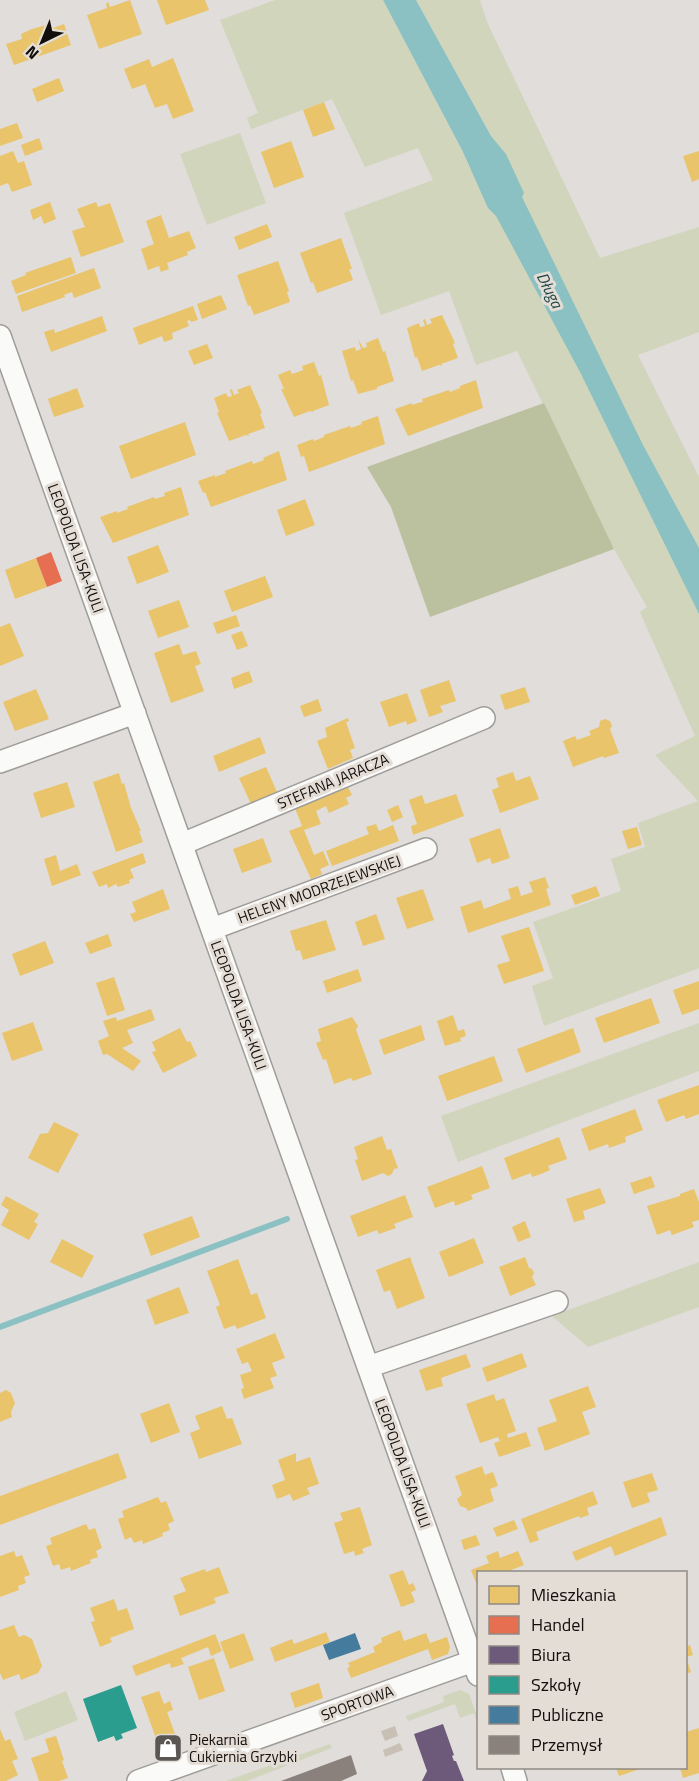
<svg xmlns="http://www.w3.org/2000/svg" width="699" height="1781" font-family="'Titillium Web',sans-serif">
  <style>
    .green { fill: #d1d5bc }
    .forest { fill: #bbc09f }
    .water { fill: #8bc1c2 }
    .homes { fill: #e9c46a }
    .shops { fill: #e76f51 }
    .offices { fill: #6d597a }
    .schools { fill: #2a9d8f }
    .public { fill: #457b9d }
    .industry { fill: #8a817c }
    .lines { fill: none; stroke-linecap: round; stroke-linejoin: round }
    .stream { stroke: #8bc1c2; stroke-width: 6 }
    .building { fill: #c8c0b5 }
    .street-casing { stroke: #9f9d9a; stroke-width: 24 }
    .street { stroke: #fafaf9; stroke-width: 21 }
    .labels { text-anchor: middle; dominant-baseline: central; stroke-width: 6; stroke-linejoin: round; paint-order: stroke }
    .street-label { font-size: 15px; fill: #110e0c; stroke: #e4ddd6 }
    .poi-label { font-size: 15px; fill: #110e0c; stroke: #e4ddd6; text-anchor: start }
    .water-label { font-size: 16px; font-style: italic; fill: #214748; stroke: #e4ddd6 }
  </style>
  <rect width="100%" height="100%" fill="#e0ddda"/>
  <path class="green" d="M275 0H383L462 150 470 169 505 154 491 136 416 0H480L487 22 600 258 699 227V332L638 355 699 477V968L544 1026 532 986 553 978 533 922 621 891 611 859 645 847 638 823 698 801 655 755 695 736 640 612 647 607 614 549 517 351 476 365 449 291 381 315 344 213 433 180 418 148 365 167 332 99 251 129 247 118 258 113 220 20Z
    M240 133 266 203 207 225 180 154Z
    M699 1023V1071L458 1162 441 1116Z
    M699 1262V1307L588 1347 552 1316Z
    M460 1690 469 1694 478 1719V1725L474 1713 460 1718 455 1704 408 1721 406 1716 444 1702 443 1696Z
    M66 1691 78 1720 25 1741 14 1712Z
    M330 1744 332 1748 247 1781H226Z"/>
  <path class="forest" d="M544 403 614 549 430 617 391 507 367 467Z"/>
  <path class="water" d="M383 0H416L491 136 506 154 524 193 522 197 643 445 699 548V614L580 372 496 216 488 208 462 150Z"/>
  <path class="homes" d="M130 0 142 34 99 49 87 15 107 8 106 4 108 2 110 7Z
    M157 0H205L209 10 166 25Z
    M64 24 71 45 14 65 6 44 22 39 21 34 32 29 46 25 48 30Z
    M173 58 194 111 173 119 167 104 155 108 145 84 132 89 124 69 149 59 152 67Z
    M59 78 64 91 37 102 32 89Z
    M324 102 335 129 313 137 303 110Z
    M17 123 23 138 0 146V129Z
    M39 138 43 149 25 156 21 145Z
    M291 141 304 177 274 188 261 152Z
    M13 151 18 163 24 161 32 185 12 192 8 183 0 186V156Z
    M699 151V179L692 182 683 156Z
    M50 202 56 219 44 224 41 216 33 220 30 210Z
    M96 202 98 207 110 203 124 242 81 257 72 231 85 227 77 209Z
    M161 215 169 238 189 231 196 248 187 252 188 255 167 263 169 269 161 272 159 266 148 270 141 249 154 244 146 221Z
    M267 224 272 237 239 250 234 237Z
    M341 238 352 269H349L353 280 317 293 313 282 311 283 300 253Z
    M71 257 76 273 16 294 11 281 26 275 25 273Z
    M278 261 289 291 287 292 290 302 254 315 250 305 248 306 237 275Z
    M94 268 101 288 74 298 72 292 64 295 65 297 22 312 17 296Z
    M221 295 227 309 202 319 197 304Z
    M193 306 198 320 191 322 190 320 187 321 189 326 172 333 173 339 164 342 162 336 139 345 133 328Z
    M442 315 455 343 453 344 458 358 441 364 442 366 439 365 422 371 417 357 415 358 407 328 419 323 420 327 425 326 423 320 425 319 427 325 432 323 430 319Z
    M102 316 107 331 51 352 44 332 54 329 55 333Z
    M378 338 383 352 385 351 394 381 377 387V389L358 394 353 380 351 381 342 351 355 347 356 351 361 349 358 339 363 348 367 347 366 343Z
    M207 344 213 358 194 365 188 351Z
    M314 362 319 376 321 375 329 405 313 411V412L310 411 294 417 281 389H284L278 375 290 370 292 374 298 372 303 370 302 366Z
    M476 380 483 408 408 436 395 409 412 403V405L418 403 423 402 422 399 449 390 450 392 460 388V386Z
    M250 385 262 413 260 414 265 428 248 434 249 436 246 435 229 441 217 413 219 412 214 398 226 393 228 397 232 396 230 390 232 389 234 395 239 393 237 390Z
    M77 388 84 407 54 417 48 399Z
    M378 416 385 444 309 472 304 456 301 457 297 445 313 439 314 441 324 437V435L350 426 351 428 362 424 361 422Z
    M185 422 196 455 131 479 119 446Z
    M279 451 287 480 211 507 205 492 203 493 198 481 215 475V477L226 473 225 471 252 461 253 464 264 460 263 458Z
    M181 487 189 515 113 543 100 517 117 511V513L128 509 127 507 154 497 155 499 165 496 164 493Z
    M305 499 315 525 286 536 277 510Z
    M158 545 169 572 137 584 127 557Z
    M36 558 47 587 15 599 5 570Z
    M265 576 273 597 232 612 224 591Z
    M179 600 189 627 158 638 148 611Z
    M236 615 240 626 217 634 213 623Z
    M10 623 24 656 0 666V627Z
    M242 631 248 646 237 650 231 635Z
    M179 644 183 655 196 651 201 664 195 666 204 691 171 703 154 653Z
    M249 671 253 682 234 689 231 678Z
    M449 680 456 701 440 706 443 712 429 717 420 690Z
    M525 687 530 702 505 710 500 695Z
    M36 689 49 719 15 731 3 702Z
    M407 693 417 721 407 725 406 721 389 727 380 702Z
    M318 699 322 711 304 717 300 706Z
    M348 718 349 721 346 722 355 748 350 750 353 758 328 769 317 741 327 737 325 728Z
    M605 719 610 721 612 726 610 729 619 753 604 758 603 756 573 767 563 741 575 736 577 740 591 735 589 731 599 727 600 721Z
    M260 737 266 753 219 772 213 756Z
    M266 767 277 792 251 804 239 778Z
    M513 772 516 781 530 776 539 799 500 813 492 790 499 787 496 778Z
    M119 773 122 784 124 783 131 808 141 831H139L143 842 116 852 93 782Z
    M67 782 75 807 41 818 33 793Z
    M346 783 352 795 346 798 349 804 329 813 326 806 316 811 321 824 304 830 314 855 323 851 329 865 320 869 322 874 311 879 289 831 302 826 293 803Z
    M456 794 464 816 413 835 411 826 417 824 409 800 422 795 425 804Z
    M398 805 403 817 392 822 387 810Z
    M376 824 379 831 393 825 399 841 332 866 326 851 369 834 366 827Z
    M637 827 642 845 628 849 622 831Z
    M500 828 510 858 492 864 490 858 477 863 469 839Z
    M263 838 272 862 242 873 233 849Z
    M143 853 146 863 130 869 134 878 129 880 130 883 118 887 116 884 108 888 107 884 99 887 92 872Z
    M56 855 60 871 77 864 81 875 52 886 44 859Z
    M545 877 549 888 546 889 551 905 468 933 460 907 481 900 484 909 511 899 508 889 518 886 521 896 533 892 529 882Z
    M596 886 600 896 575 905 571 895Z
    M163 889 170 909 134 922 130 914 136 912 132 902Z
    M423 889 434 920 407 929 396 898Z
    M376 914 385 939 363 946 355 922Z
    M326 920 336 950 303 960 300 950 296 951 290 931Z
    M529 927 544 971 504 984 497 965 510 961 501 936Z
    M108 934 112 946 90 954 85 943Z
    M45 941 54 963 20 976 12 954Z
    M358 969 362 981 327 993 323 981Z
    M114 977 125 1010 107 1016 96 983Z
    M699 981V1009L682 1015 673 990Z
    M651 998 660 1023 604 1043 595 1018Z
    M151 1009 155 1020 127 1030 133 1043 122 1048 141 1061 133 1071 107 1054 103 1055 98 1041 109 1036 103 1021 116 1017 117 1021Z
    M453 1015 458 1031 464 1029 466 1036 460 1038 461 1041 445 1046 437 1021Z
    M352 1017 358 1026 356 1030 372 1074 353 1081 351 1078 334 1084 326 1059 323 1060 316 1043 321 1041 318 1029Z
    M33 1022 43 1050 12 1061 2 1033Z
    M421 1025 425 1040 384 1055 379 1040Z
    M180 1028 187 1042 190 1041 197 1056 163 1073 152 1052 156 1051 152 1042Z
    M573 1028 581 1052 526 1073 517 1049Z
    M494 1056 503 1081 447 1101 438 1076Z
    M699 1085V1114L686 1119 684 1115 666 1122 657 1100Z
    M635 1109 643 1130 625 1137 626 1142 609 1148 608 1144 589 1151 581 1129Z
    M54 1122 79 1134 58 1173 28 1158 40 1134 48 1133Z
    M382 1136 387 1150 391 1149 398 1168 394 1169 392 1174 388 1176 383 1173 362 1181 355 1160 358 1159 354 1147Z
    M559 1137 567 1159 548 1166 550 1170 541 1174 532 1177 531 1173 512 1180 504 1158Z
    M482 1166 490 1188 471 1195 473 1199 455 1206 454 1201 435 1208 427 1187Z
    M651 1176 655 1187 634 1194 630 1183Z
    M600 1188 606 1203 583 1211 585 1219 574 1222 566 1199Z
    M694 1189 699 1202V1220L692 1222 694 1227 672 1235 670 1230 657 1235 647 1206 680 1196V1194Z
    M405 1195 413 1217 394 1224 396 1228 379 1234 377 1230 358 1237 350 1216Z
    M6 1196 39 1214 34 1222 38 1224 29 1240 1 1225 9 1210 1 1205Z
    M192 1216 200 1237 151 1256 143 1234Z
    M525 1221 531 1237 518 1242 512 1227Z
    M474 1238 484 1263 449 1277 439 1252Z
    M62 1239 94 1256 82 1278 50 1262Z
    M410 1257 425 1298 397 1309 390 1290 384 1292 376 1270Z
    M525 1257 529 1268 532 1269 534 1273 532 1277 536 1285 510 1296 499 1267Z
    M238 1259 251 1295 257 1293 266 1318 237 1329 235 1325 224 1329 216 1307 220 1305 207 1271Z
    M179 1287 189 1313 155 1325 146 1300Z
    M275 1333 285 1358 272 1363 277 1376 270 1378 274 1388 244 1399 241 1389 244 1388 240 1375 252 1371 248 1362 242 1364 236 1349Z
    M522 1353 527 1367 487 1382 482 1368Z
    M466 1354 471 1367 441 1378 443 1386 426 1391 419 1370Z
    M588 1386 596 1407 582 1412 590 1434 545 1451 537 1428 557 1421 549 1400Z
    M6 1390 11 1393 15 1403 11 1412 12 1417 0 1422V1393Z
    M494 1394 496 1401 504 1398 516 1431 507 1434 508 1438 526 1432 531 1446 499 1457 494 1443 500 1441 498 1437 480 1443 466 1404Z
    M169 1403 180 1432 151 1443 140 1414Z
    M222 1406 227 1419 232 1418 242 1444 199 1459 190 1433 200 1429 195 1416Z
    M118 1453 127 1478 0 1525V1496Z
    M296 1453V1462L310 1457 319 1484 307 1488 310 1494 293 1501 290 1494 277 1499 272 1485 285 1480 278 1460Z
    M482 1466 485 1475 493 1472 498 1486 490 1489 494 1501 468 1511 466 1508 460 1506 457 1499 462 1495 455 1476Z
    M652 1473 658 1490 647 1493 650 1502 632 1508 623 1482Z
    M593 1491 598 1504 587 1508 589 1515 580 1518 579 1516 536 1532 539 1540 530 1543 521 1519Z
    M158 1497 161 1503 166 1501 174 1521 168 1524 170 1530 162 1533 163 1536 143 1544 142 1540 134 1543 131 1537 125 1540 118 1519 124 1517 122 1511Z
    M360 1507 372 1545 362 1549 364 1553 355 1556 354 1551 344 1554 334 1523 343 1520 340 1513Z
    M661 1517 667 1535 615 1556 611 1546 576 1561 572 1552Z
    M514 1520 518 1529 497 1537 493 1528Z
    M86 1524 89 1530 95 1528 102 1548 96 1551 98 1557 90 1560 91 1563 71 1571 70 1567 61 1570 59 1564 53 1566 46 1546 52 1544 50 1538Z
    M476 1535 480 1545 464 1550 461 1540Z
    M14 1551 16 1557 22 1555 30 1575 24 1577 26 1583 18 1586 19 1590 0 1597V1556Z
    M498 1551 500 1558 518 1551 524 1565 506 1572H478V1588L471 1570 489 1563 486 1556Z
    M219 1567 229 1593 214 1598 216 1603 180 1616 173 1596 186 1591 180 1578 205 1569 206 1572Z
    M403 1570 409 1585 413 1583 416 1590 411 1592 415 1602 401 1607 389 1575Z
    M114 1599 118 1611 127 1608 134 1629 110 1638 112 1642 100 1647 91 1622 95 1621 90 1608Z
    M14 1625 19 1637 24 1635 32 1639 42 1666 38 1673 21 1680 19 1674 3 1680 0 1673V1630Z
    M400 1630 404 1641 426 1633 430 1643 447 1637 450 1647 448 1654 432 1660 428 1649 351 1678 347 1668 350 1667 348 1663 375 1652 373 1647 382 1642 381 1638Z
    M326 1632 330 1642 275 1662 270 1648 292 1639 294 1644Z
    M244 1633 254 1660 230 1669 220 1642Z
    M215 1634 222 1651 211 1656 208 1647 181 1658 184 1664 171 1668 170 1663 136 1676 132 1666Z
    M690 1645 693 1655 686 1657 691 1672 686 1674V1647Z
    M214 1658 225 1691 199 1700 188 1667Z
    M319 1683 323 1698 295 1708 290 1693Z
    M159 1691 164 1704 170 1701 173 1710 167 1712 175 1734 157 1741 141 1697Z
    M699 1728V1773L683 1778 680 1768H686V1732Z
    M0 1729 5 1741 10 1739 18 1759 12 1761 18 1775 6 1781H0Z
    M56 1736 64 1760 62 1761 68 1778 59 1781H39L31 1758 49 1752 45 1739Z
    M616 1768H643L619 1776Z"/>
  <path class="shops" d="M51 552 62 581 47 587 36 558Z
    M172 1741 176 1750 163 1754 160 1745Z"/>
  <path class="offices" d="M443 1724 454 1755 452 1756 454 1761H456L464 1781H422L427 1771 414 1734Z"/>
  <path class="schools" d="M121 1685 137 1728 121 1734 123 1738 116 1741 114 1736 98 1742 83 1699Z"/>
  <path class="public" d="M355 1633 361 1649 329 1660 323 1645Z"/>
  <path class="industry" d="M351 1755 357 1774 341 1781H281Z"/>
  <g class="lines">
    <path class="stream" d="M0 1327 287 1219"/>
  </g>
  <path class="building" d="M395 1726 398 1736 385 1741 381 1731Z
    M400 1743 403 1750 385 1757 383 1750Z"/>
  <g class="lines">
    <g class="street-casing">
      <path id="street" d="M0 336 478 1675
        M0 762 135 713
        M182 844 484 718
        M212 929 426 849
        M368 1367 557 1302
        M512 1768 516 1781
        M138 1781 473 1661"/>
    </g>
    <use href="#street" class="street"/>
  </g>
  <defs>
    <g id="shop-square" transform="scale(1.5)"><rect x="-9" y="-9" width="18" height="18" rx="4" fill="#595654" stroke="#e4ddd6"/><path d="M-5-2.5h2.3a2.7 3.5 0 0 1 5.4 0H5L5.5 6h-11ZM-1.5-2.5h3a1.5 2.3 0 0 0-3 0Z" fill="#fff"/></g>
  </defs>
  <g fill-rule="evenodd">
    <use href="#shop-square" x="168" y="1748"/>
  </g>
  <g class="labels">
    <g class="street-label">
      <text transform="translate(76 548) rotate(70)">LEOPOLDA LISA-KULI</text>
      <text transform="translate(333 781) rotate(-23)">STEFANA JARACZA</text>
      <text transform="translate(319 889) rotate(-20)">HELENY MODRZEJEWSKIEJ</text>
      <text transform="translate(239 1005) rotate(70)">LEOPOLDA LISA-KULI</text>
      <text transform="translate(403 1463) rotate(70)">LEOPOLDA LISA-KULI</text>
      <text transform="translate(357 1703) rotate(-20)">SPORTOWA</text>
    </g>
    <g class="poi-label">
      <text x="189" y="1739">Piekarnia<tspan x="189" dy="17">Cukiernia Grzybki</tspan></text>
    </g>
    <g class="water-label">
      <text transform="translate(550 290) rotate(63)">Długa</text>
    </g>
  </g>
  <rect x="477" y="1571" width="210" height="198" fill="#e4ddd6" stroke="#908a85" stroke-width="1.5"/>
  <rect x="489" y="1586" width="30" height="18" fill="#e9c46a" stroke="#908a85" stroke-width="1.5"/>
  <text x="531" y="1601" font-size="18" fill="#110e0c">Mieszkania</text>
  <rect x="489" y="1616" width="30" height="18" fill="#e76f51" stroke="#908a85" stroke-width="1.5"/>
  <text x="531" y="1631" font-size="18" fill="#110e0c">Handel</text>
  <rect x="489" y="1646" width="30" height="18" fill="#6d597a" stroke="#908a85" stroke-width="1.5"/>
  <text x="531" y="1661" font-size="18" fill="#110e0c">Biura</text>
  <rect x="489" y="1676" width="30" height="18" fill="#2a9d8f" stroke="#908a85" stroke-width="1.5"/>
  <text x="531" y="1691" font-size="18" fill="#110e0c">Szkoły</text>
  <rect x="489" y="1706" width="30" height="18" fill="#457b9d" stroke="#908a85" stroke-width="1.5"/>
  <text x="531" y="1721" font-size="18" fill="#110e0c">Publiczne</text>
  <rect x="489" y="1736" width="30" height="18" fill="#8a817c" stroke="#908a85" stroke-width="1.5"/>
  <text x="531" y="1751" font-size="18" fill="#110e0c">Przemysł</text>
  <g transform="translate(42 42) rotate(223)" stroke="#e4ddd6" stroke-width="4.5" paint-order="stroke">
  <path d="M0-4.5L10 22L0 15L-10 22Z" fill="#110e0c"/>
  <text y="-9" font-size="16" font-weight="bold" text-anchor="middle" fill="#110e0c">N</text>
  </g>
</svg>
